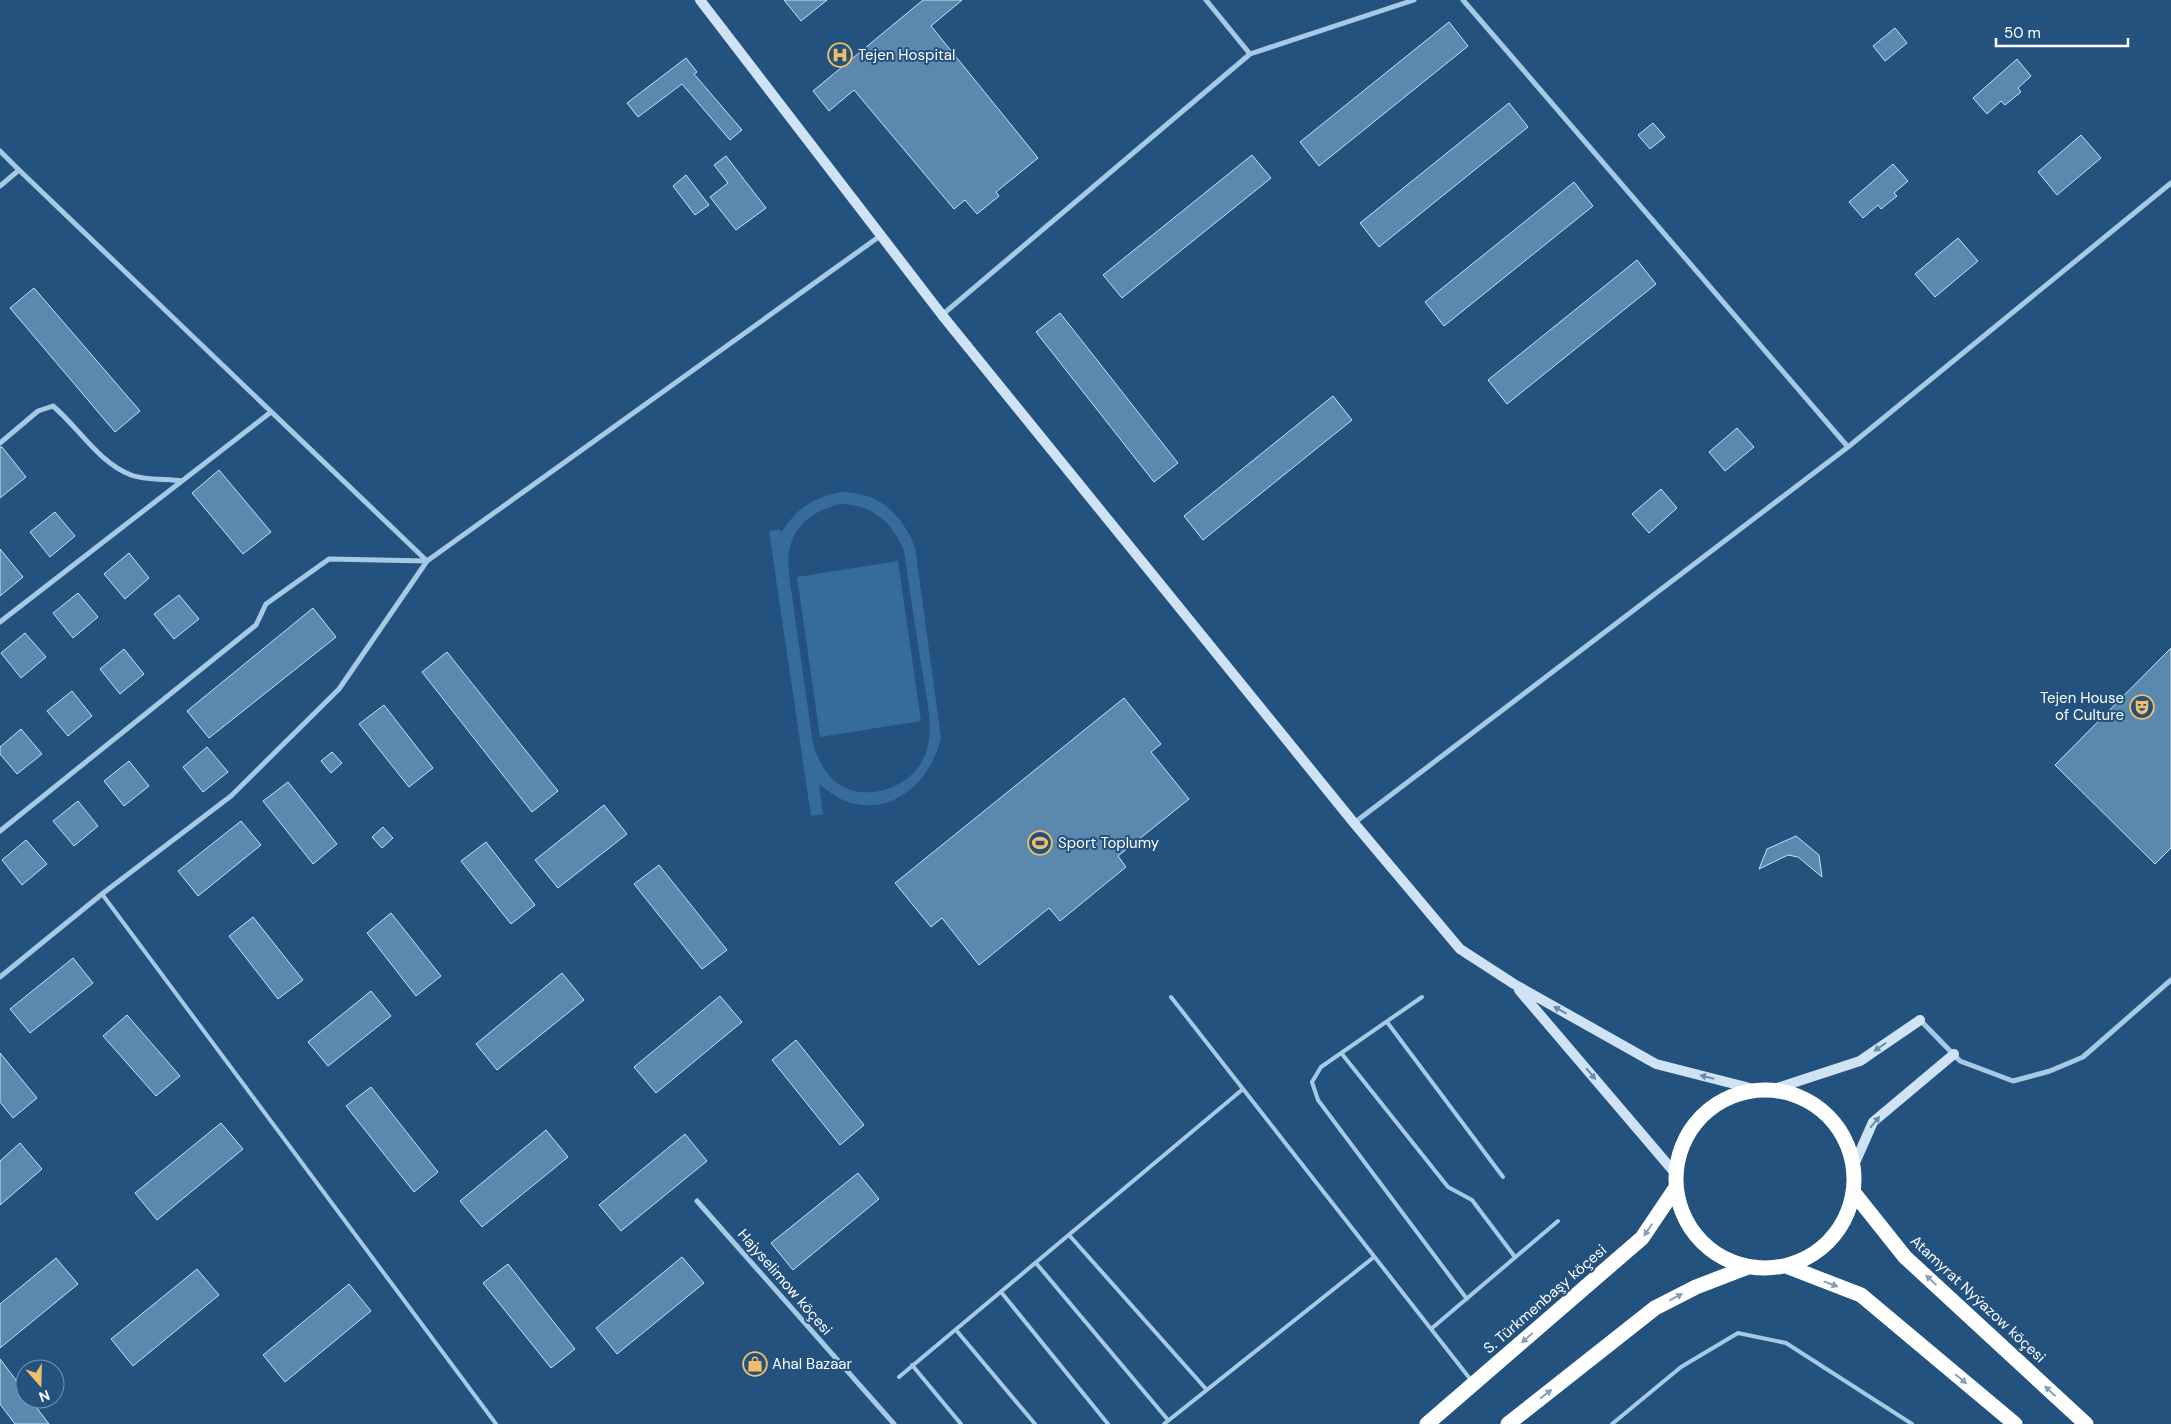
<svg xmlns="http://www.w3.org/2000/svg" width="2171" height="1424" font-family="'DM Sans',sans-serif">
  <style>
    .green { fill: #366c9a; fill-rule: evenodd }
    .building { fill: #5b88ae; stroke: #c9e1f5 }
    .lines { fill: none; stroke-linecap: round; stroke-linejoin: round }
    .lane { stroke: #a6c9e6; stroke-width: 4 }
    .street { stroke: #a6c9e6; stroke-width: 5 }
    .secondary { stroke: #d0e3f5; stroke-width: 10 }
    .highway { stroke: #fff; stroke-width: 15 }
    .oneway { fill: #688cad }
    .oneway2 { fill: #85a0b8 }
    .labels { text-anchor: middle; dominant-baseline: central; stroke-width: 4; stroke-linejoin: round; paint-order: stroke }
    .poi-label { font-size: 15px; fill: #fff; stroke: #22527d; text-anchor: start }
    .street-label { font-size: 15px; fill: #fff; stroke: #22527d }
  </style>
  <rect width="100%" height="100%" fill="#22527d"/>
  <path class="green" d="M842 492C880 493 901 513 915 547L941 738C931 781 893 818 845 801 835 797 827 790 819 784L823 814 811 816 769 531 780 529 781 533C796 509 813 497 842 492ZM840 504C872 505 892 521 904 551 910 592 916 634 923 675 926 696 932 719 929 740 925 773 894 795 861 792 833 789 821 768 813 744L789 575C784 537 803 513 840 504Z
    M898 561 921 721 820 737 797 577Z"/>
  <path class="building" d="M784 0H827L801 21Z
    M923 0H962L931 26 1038 158 996 192 999 196 977 214 965 200 954 209 854 90 829 111 813 91Z
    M1449 22 1468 46 1319 166 1300 142Z
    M1895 28 1907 43 1885 61 1873 46Z
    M686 58 697 72 694 74 742 130 730 140 682 84 638 117 627 103Z
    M2017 59 2031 76 2018 88 2021 92 2005 105 2001 101 1987 114 1973 98Z
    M1509 103 1528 127 1379 247 1360 223Z
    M1653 123 1665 137 1650 149 1638 135Z
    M2081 135 2101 158 2057 195 2038 172Z
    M1252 155 1271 178 1122 298 1103 275Z
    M726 156 766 208 736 230 710 197 728 183 714 165Z
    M1893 164 1908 181 1894 193 1897 196 1881 209 1878 205 1863 218 1849 202Z
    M686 175 709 205 695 215 673 186Z
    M1574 182 1593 206 1444 326 1425 302Z
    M1958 238 1978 261 1935 297 1915 274Z
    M1637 260 1656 284 1507 404 1488 380Z
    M34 288 140 411 115 432 10 308Z
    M1060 313 1178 463 1154 482 1036 332Z
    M1333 396 1352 420 1203 540 1184 516Z
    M1737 428 1754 447 1725 471 1709 452Z
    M0 447H2L26 477 0 498Z
    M219 470 271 532 243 554 192 493Z
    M1661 489 1677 508 1649 533 1632 514Z
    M55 512 75 536 50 557 30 532Z
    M0 549 23 577 0 596Z
    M129 553 149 578 125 599 104 574Z
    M78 593 98 617 73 638 53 613Z
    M179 595 199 619 174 639 154 614Z
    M313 608 336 637 209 738 187 711Z
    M25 633 46 657 21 678 1 653Z
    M2171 648V848L2155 864 2055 765Z
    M124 649 144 674 120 694 100 669Z
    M447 652 558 791 532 812 422 672Z
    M72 691 92 716 68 736 47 711Z
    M1124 698 1161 744 1151 752 1189 799 1118 856 1126 867 1060 921 1049 908 979 965 942 918 931 927 895 883Z
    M384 705 433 768 409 787 359 724Z
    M21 729 42 754 17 774 0 754V747Z
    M207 747 228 772 203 792 183 767Z
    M332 752 342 763 331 773 321 761Z
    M129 761 149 786 124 806 104 781Z
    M288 782 337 844 313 864 263 801Z
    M78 801 98 826 74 846 53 821Z
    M604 805 627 834 558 888 535 860Z
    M241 821 261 845 198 896 178 871Z
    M383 827 393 838 382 848 372 837Z
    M1796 836 1819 855 1822 877 1798 857 1788 855 1759 869 1767 849Z
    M26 840 47 864 22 885 2 860Z
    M486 842 535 905 511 924 461 861Z
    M659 865 727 950 702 969 634 884Z
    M391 913 441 976 416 996 367 933Z
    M253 917 303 980 278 999 229 936Z
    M73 958 93 983 30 1033 10 1009Z
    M562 973 584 1000 497 1070 476 1044Z
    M371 991 391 1016 328 1066 308 1042Z
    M720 996 742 1022 656 1093 634 1067Z
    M127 1015 180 1076 156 1096 103 1036Z
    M796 1040 864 1125 840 1145 772 1060Z
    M0 1053 37 1098 13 1118 0 1102Z
    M371 1087 438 1172 414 1192 346 1106Z
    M221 1123 243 1149 157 1220 135 1193Z
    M546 1130 568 1157 482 1227 460 1201Z
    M685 1134 707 1161 621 1231 599 1205Z
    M20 1143 42 1169 0 1205V1161Z
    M858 1173 879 1199 793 1270 771 1243Z
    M682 1257 704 1283 617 1354 596 1328Z
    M56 1258 78 1284 0 1348V1304Z
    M508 1264 575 1349 551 1368 483 1283Z
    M197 1269 219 1295 133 1366 111 1339Z
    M349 1284 371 1311 285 1382 263 1355Z
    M0 1359 25 1392V1399H30L49 1424H15L0 1404Z"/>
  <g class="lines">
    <path class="lane" d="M102 894 496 1424
      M1171 997 1471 1380
      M1422 997 1321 1067 1312 1082 1318 1100 1467 1299
      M1387 1022 1503 1177
      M1342 1054 1448 1187 1472 1200 1515 1257
      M1069 1235 1206 1389
      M1036 1263 1168 1420
      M1001 1292 1108 1424
      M1431 1329 1558 1221
      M956 1330 1035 1424
      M912 1365 961 1424
      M899 1377 1243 1089
      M1164 1424 1374 1257
      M1612 1424 1681 1367 1738 1333 1786 1343 1912 1424"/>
    <path class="street" d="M1463 0 1848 447
      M1250 54 1414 0
      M0 151 19 170
      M0 186 19 170 427 561
      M942 315 1250 54 1206 0
      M0 443 38 411 53 406C79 428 98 462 131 475 143 480 168 479 182 481
      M0 622 271 412
      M1354 823 1848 447 2171 183
      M0 831 256 625 266 604 329 559 427 561
      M0 977 102 894 231 796 339 689 427 561 880 236
      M1920 1020 1960 1061 2013 1081 2050 1071 2083 1057 2171 980
      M697 1201 894 1424"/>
    <path class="secondary" d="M700 0 942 315 1354 823 1460 949 1514 984 1656 1064 1754 1089
      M1519 990 1675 1173
      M1771 1090 1860 1061 1920 1020
      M1854 1165 1873 1122 1954 1054"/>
    <path class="highway" d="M1676 1179a89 89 0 1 1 178 0a89 89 0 1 1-178 0Z
      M1854 1193 1905 1257 2086 1424
      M1786 1266 1861 1295 2015 1424
      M1427 1424 1642 1238 1675 1189
      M1508 1424 1655 1308 1696 1287 1748 1267"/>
  </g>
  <defs><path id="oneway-solid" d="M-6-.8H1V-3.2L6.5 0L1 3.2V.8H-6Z" transform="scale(1.25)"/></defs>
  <g class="oneway">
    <use href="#oneway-solid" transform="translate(1560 1010) rotate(-151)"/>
    <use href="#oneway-solid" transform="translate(1880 1047) rotate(145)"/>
    <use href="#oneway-solid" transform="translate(1591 1074) rotate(50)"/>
    <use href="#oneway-solid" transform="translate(1707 1077) rotate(-166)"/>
    <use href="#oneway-solid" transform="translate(1875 1122) rotate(-50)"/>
  </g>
  <g class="oneway2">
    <use href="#oneway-solid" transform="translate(1648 1230) rotate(124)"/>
    <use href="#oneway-solid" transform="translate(1931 1280) rotate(-137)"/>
    <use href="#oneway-solid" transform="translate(1831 1284) rotate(21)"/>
    <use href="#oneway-solid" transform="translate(1676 1297) rotate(-28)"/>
    <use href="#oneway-solid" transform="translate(1527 1338) rotate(139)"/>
    <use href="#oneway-solid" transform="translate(1961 1379) rotate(40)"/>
    <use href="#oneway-solid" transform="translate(2050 1391) rotate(-137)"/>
    <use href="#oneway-solid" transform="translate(1546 1394) rotate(-38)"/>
  </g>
  <defs>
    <g id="hospital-ring" transform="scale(1.25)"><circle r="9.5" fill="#22527d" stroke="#f1be69" stroke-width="1.5"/><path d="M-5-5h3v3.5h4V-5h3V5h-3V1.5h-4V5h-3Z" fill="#f1be69"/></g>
    <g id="theatre-ring" transform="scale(1.25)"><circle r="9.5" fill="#22527d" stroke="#f1be69" stroke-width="1.5"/><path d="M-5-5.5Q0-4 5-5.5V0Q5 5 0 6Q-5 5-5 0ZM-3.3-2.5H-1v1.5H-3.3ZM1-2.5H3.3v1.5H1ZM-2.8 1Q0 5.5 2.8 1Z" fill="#f1be69"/></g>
    <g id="stadium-ring" transform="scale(1.25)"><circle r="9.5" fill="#22527d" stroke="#f1be69" stroke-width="1.5"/><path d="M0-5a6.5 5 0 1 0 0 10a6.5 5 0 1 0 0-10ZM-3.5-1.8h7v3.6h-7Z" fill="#f1be69"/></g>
    <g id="shop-ring" transform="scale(1.25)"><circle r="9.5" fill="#22527d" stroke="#f1be69" stroke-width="1.5"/><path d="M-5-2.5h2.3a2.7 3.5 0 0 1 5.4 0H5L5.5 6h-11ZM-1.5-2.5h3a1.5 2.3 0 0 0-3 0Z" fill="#f1be69"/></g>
  </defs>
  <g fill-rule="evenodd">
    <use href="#hospital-ring" x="840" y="55"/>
    <use href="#theatre-ring" x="2142" y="707"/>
    <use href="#stadium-ring" x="1040" y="843"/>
    <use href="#shop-ring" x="755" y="1364"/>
  </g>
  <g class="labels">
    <g class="poi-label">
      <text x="858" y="55">Tejen Hospital</text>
      <text x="2124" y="698" text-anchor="end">Tejen House<tspan x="2124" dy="17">of Culture</tspan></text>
      <text x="1058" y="843">Sport Toplumy</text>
      <text x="772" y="1364">Ahal Bazaar</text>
    </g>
    <g class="street-label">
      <text transform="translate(785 1282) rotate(49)">Hajyselimow köçesi</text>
      <text transform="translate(1545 1299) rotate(-41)">S. Türkmenbaşy köçesi</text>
      <text transform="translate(1978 1299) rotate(43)">Atamyrat Nyýazow köçesi</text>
    </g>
  </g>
  <g transform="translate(40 1384) rotate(160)"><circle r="24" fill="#22527d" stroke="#7a97b1"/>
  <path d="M0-4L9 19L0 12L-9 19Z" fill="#f1be69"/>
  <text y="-8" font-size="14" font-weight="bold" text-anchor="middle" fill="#ffffff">N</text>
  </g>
  <path d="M1996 38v8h132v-8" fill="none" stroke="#ffffff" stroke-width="2.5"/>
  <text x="2004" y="38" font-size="15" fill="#ffffff" stroke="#22527d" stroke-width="4" paint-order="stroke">50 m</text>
</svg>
